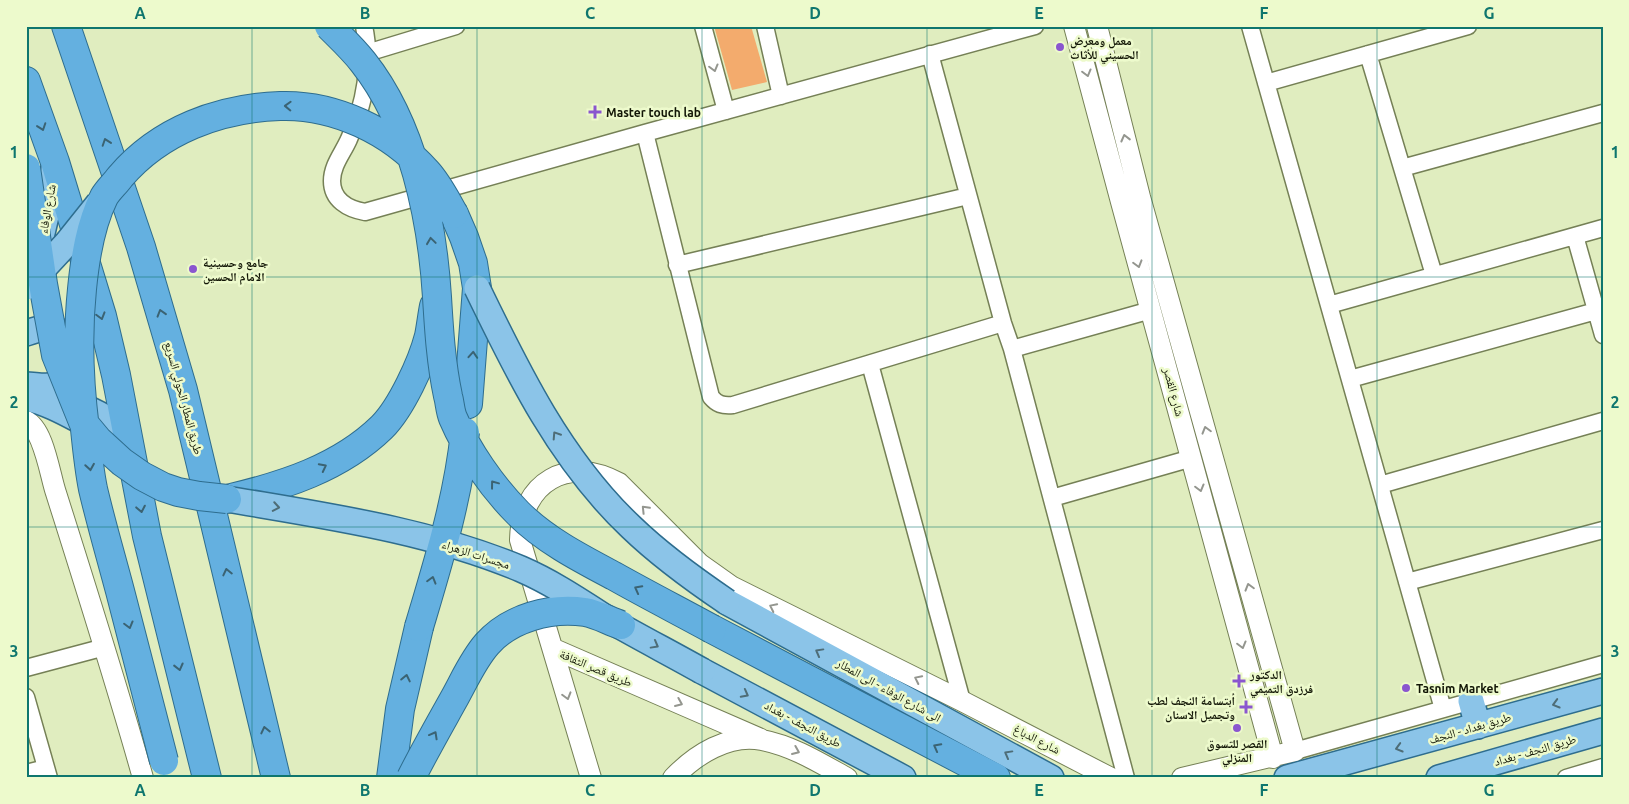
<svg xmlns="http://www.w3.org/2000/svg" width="1629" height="804" font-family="Ubuntu,'Noto Naskh Arabic',sans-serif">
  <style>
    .green { fill: #f3ab6d }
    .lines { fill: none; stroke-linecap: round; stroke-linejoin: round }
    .minor-casing { stroke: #758056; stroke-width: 19 }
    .tertiary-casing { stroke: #758056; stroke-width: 22 }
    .primary-casing { stroke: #2e6d8e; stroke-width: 28 }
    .trunk-casing { stroke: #2e6d8e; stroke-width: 30 }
    .minor { stroke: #fff; stroke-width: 16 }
    .tertiary { stroke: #fff; stroke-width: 20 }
    .primary { stroke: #8bc4e8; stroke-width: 25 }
    .trunk { stroke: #64b0e0; stroke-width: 28 }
    .primary-bridge-casing { stroke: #2e6d8e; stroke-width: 28; stroke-linecap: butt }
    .trunk-bridge-casing { stroke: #2e6d8e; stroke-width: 30; stroke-linecap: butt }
    .primary-bridge { stroke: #8bc4e8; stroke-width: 25 }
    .trunk-bridge { stroke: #64b0e0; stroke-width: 28 }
    .oneway { stroke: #94968f }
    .oneway2 { stroke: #3b6373 }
    .oneway3 { stroke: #4e6d77 }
    .grid { fill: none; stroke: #0f766e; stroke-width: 1; stroke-opacity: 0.55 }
    .poi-dot { fill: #8a56cf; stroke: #edfacc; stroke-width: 2 }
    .labels { text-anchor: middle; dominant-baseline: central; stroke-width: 5; stroke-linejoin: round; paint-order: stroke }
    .poi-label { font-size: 12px; font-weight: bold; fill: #121606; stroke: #edfacc; text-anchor: start }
    .street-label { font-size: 12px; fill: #121606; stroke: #edfacc }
    .neatline { fill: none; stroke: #0f766e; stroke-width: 2 }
    .grid-label { font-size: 16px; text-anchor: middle; font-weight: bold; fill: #0f766e }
  </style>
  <rect width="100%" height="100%" fill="#e0edbf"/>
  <path class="green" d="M714 26H751L767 82 732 90Z"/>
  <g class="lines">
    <g class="minor-casing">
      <path id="minor" d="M364 26C372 63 365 104 349 139 343 153 332 165 332 181 332 200 348 209 365 212L645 133 1035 26
        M703 26 726 111
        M765 26 781 96
        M1250 26 1443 709
        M367 53 456 26
        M930 54 1003 323 1012 349 1126 778
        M1368 54 1434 275
        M1266 83 1468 26
        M645 133 711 397C717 404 722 406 733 405L1003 323
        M1402 168 1603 113
        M1575 236 1603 335
        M677 265 968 196
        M1329 305 1603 228
        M1012 349 1151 310
        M870 364 962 701
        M1350 379 1596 311
        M1380 485 1603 421
        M1052 498 1192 458
        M1407 582 1603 530
        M26 668 105 647
        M26 697 49 778
        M1295 751 1603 664
        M26 773 46 768
        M1566 778 1603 767"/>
    </g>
    <g class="tertiary-casing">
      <path id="tertiary" d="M1074 26 1121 202 1273 758
        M1097 26 1140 197 1295 751 1182 778
        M26 421C44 429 50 476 56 493 86 588 116 682 143 778
        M554 649 761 739
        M591 778 520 540C521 482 568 455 619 483L700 564 731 586 962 701 1111 778
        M673 778C695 755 729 733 762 740 793 746 820 763 847 778"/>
    </g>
    <g class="primary-casing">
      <path id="primary" d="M39 246 48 207 55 162
        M26 333C83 311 90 382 50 386 42 387 34 385 26 385
        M26 398C46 402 64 412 81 421
        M67 400C89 408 108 418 127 432
        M727 602 1051 778
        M702 671 903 778
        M1471 701 1478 726
        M1287 778 1603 691
        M1439 778 1603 731"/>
    </g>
    <g class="trunk-casing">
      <path id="trunk" d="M66 26 141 247 183 390 276 778
        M26 81 55 162 102 316 116 375 147 536 207 778
        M454 214 464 237 473 263 477 288 468 404
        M227 499C283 486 340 468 382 427 401 408 422 363 429 336 431 326 432 316 434 306
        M712 629 996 778
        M391 778 400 709 419 627"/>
    </g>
    <use href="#minor" class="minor"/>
    <use href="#tertiary" class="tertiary"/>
    <use href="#primary" class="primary"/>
    <use href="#trunk" class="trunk"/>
    <g class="primary-bridge-casing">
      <path id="primary-bridge" d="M26 287 67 243 99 203
        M477 288C518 373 561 461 631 527 661 556 693 579 727 602
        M227 499C326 516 428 530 521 569 551 582 578 600 606 618 637 636 670 653 702 671"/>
    </g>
    <g class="trunk-bridge-casing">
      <path id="trunk-bridge" d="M329 26C341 38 353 49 363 62 413 125 432 218 437 297 439 330 441 363 448 396 450 403 450 411 453 418 467 451 493 488 518 513 545 540 580 558 614 576 646 594 679 611 712 629
        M26 168 43 284 56 355 83 422 98 440 122 462 142 476 163 487 178 492 199 496 227 499
        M419 627C438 563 458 499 465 432
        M164 761C149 705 135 648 120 591 111 557 101 523 93 489 89 469 87 449 85 429 79 382 77 337 82 289 85 258 90 225 104 197 108 190 115 184 120 177 160 130 220 108 280 106 334 104 391 131 427 172 438 184 446 200 454 214
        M411 778C425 750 440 724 455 697 465 679 473 660 487 644 510 618 550 607 585 612 597 614 609 621 621 625"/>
    </g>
    <use href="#primary-bridge" class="primary-bridge"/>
    <use href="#trunk-bridge" class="trunk-bridge"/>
  </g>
  <defs><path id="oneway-chevron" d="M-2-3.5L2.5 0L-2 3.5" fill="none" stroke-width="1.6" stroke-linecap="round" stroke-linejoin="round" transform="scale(1.25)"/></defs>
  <g class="oneway">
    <use href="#oneway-chevron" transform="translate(714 68) rotate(75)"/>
    <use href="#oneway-chevron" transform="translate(1087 73) rotate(75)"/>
    <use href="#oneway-chevron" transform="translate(1125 138) rotate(-104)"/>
    <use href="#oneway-chevron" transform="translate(1138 264) rotate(74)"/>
    <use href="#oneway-chevron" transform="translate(1206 430) rotate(-106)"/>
    <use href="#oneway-chevron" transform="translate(1200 488) rotate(75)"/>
    <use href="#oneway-chevron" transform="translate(645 509) rotate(-134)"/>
    <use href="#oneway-chevron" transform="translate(1249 587) rotate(-106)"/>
    <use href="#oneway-chevron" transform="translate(773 607) rotate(-154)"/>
    <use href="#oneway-chevron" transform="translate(1242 645) rotate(75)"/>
    <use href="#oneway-chevron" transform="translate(918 679) rotate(-154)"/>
    <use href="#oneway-chevron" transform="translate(567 696) rotate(74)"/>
    <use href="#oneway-chevron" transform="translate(679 703) rotate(23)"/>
    <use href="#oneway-chevron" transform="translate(796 751) rotate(23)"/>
  </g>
  <g class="oneway2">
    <use href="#oneway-chevron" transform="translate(288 106) rotate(-178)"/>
    <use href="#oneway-chevron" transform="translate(42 127) rotate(71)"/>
    <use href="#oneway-chevron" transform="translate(106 142) rotate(-109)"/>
    <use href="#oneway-chevron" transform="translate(431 241) rotate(-98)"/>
    <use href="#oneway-chevron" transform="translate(161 313) rotate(-107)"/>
    <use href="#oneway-chevron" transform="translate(101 316) rotate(74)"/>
    <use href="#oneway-chevron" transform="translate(473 355) rotate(-86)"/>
    <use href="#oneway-chevron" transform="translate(90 467) rotate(81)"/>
    <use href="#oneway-chevron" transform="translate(323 467) rotate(-27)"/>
    <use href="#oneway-chevron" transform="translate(494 484) rotate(-127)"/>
    <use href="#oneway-chevron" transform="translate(141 509) rotate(79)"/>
    <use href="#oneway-chevron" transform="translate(227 572) rotate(-103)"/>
    <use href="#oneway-chevron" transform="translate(432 580) rotate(-74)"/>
    <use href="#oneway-chevron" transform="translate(638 589) rotate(-152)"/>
    <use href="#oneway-chevron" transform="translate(129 625) rotate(75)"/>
    <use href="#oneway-chevron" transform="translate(179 667) rotate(76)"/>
    <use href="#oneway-chevron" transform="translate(406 678) rotate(-78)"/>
    <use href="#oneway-chevron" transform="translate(265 730) rotate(-103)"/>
    <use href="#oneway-chevron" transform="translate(434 735) rotate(-61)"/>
    <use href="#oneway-chevron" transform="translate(937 747) rotate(-152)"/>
  </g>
  <g class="oneway3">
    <use href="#oneway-chevron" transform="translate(556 435) rotate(-123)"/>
    <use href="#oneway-chevron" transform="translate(276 507) rotate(10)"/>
    <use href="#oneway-chevron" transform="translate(655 645) rotate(29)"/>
    <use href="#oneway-chevron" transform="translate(819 652) rotate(-151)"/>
    <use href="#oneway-chevron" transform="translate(745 694) rotate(28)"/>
    <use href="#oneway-chevron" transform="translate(1556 704) rotate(164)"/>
    <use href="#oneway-chevron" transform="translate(1399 748) rotate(164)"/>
    <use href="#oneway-chevron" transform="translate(1008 754) rotate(-151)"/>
  </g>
  <path class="grid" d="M252 26V778M477 26V778M702 26V778M927 26V778M1152 26V778M1377 26V778M26 277H1603M26 527H1603"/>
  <g class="poi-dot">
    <circle cx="1060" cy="47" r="5"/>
    <path d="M592.5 104.5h5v5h5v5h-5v5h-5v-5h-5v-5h5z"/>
    <circle cx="193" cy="269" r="5"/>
    <path d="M1236.5 673.5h5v5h5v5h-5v5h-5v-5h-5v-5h5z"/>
    <circle cx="1406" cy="688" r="5"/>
    <path d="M1243.5 699.5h5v5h5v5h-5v5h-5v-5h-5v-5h5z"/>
    <circle cx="1237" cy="728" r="5"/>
  </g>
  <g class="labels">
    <g class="poi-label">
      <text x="1070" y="40">معمل ومعرض<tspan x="1070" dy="14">الحسيني للأثاث</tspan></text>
      <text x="606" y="112">Master touch lab</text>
      <text x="203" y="262">جامع وحسينية<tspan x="203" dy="14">الامام الحسين</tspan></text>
      <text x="1250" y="674">الدكتور<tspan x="1250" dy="14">فرزدق التميمي</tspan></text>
      <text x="1416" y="688">Tasnim Market</text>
      <text x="1235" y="700" text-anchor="end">أبتسامة النجف لطب<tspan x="1235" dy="14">وتجميل الاسنان</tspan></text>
      <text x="1237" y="743" text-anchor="middle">القصر للتسوق<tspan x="1237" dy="14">المنزلي</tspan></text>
    </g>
    <g class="street-label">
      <text transform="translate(47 209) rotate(-80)">شارع الوفاء</text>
      <text transform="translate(1174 392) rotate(75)">شارع القصر</text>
      <text transform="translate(184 398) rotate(75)">طريق المطار الحولي السريع</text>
      <text transform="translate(476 554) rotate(18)">مجسرات الزهراء</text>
      <text transform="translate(596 668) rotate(23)">طريق قصر الثقافة</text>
      <text transform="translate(889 690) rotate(29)">الى شارع الوفاء - الى المطار</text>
      <text transform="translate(803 724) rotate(28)">طريق النجف - بغداد</text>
      <text transform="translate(1470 728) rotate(-16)">طريق بغداد - النجف</text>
      <text transform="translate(1037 739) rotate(27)">شارع الدباغ</text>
      <text transform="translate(1535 750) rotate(-16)">طريق النجف - بغداد</text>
    </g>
  </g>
  <rect width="1629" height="804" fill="none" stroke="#edfacc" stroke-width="55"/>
  <rect x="28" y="28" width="1574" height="748" class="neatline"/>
  <g class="grid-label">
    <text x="140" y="19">A</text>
    <text x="365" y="19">B</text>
    <text x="590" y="19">C</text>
    <text x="815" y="19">D</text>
    <text x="1039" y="19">E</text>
    <text x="1264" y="19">F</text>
    <text x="1489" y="19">G</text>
    <text x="14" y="158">1</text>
    <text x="1615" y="158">1</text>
    <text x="14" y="408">2</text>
    <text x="1615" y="408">2</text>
    <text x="14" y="657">3</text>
    <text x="1615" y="657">3</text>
    <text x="140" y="796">A</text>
    <text x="365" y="796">B</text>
    <text x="590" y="796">C</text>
    <text x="815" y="796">D</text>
    <text x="1039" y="796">E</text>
    <text x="1264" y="796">F</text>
    <text x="1489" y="796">G</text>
  </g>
</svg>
